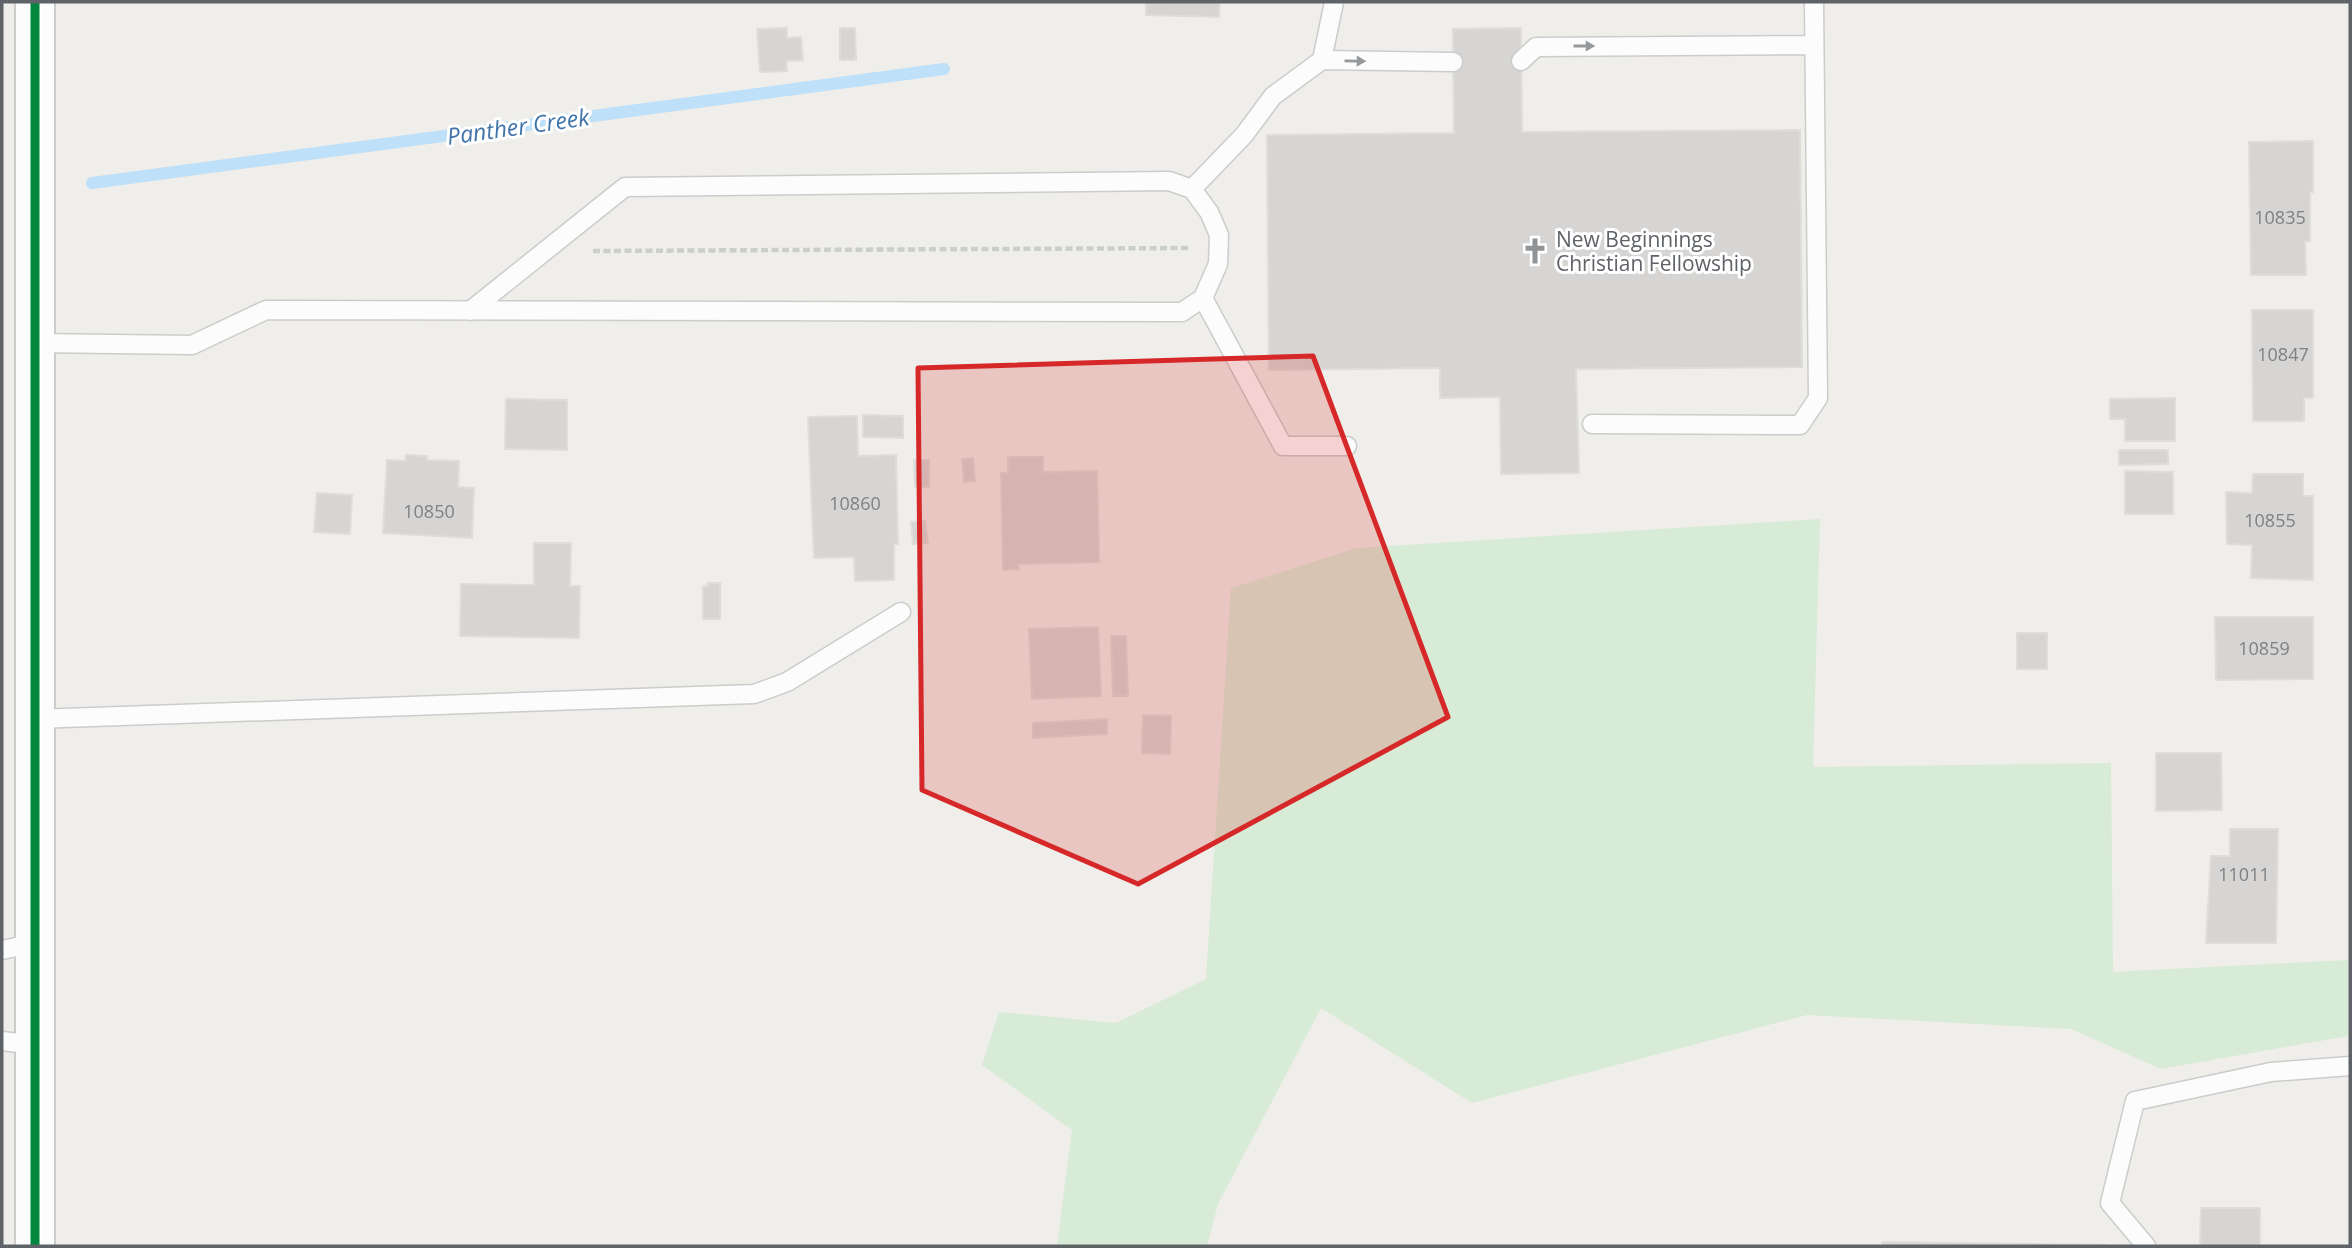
<svg xmlns="http://www.w3.org/2000/svg" width="2352" height="1248" font-family="'Open Sans',sans-serif">
  <style>
    .green { fill: #d8ebd6 }
    .lines { fill: none; stroke-linecap: round; stroke-linejoin: round }
    .stream { stroke: #bfe0f9; stroke-width: 12 }
    .building { fill: #d6d5d3; stroke: #deddd9; stroke-width: 2 }
    .service-casing { stroke: #cbcccc; stroke-width: 21 }
    .tertiary-casing { stroke: #cbcccc; stroke-width: 42 }
    .path { stroke: #cacfcc; stroke-width: 4.5; stroke-dasharray: 7 3.5; stroke-linecap: butt }
    .service { stroke: #fdfcfc; stroke-width: 18 }
    .tertiary { stroke: #fdfcfc; stroke-width: 38 }
    .cycleway-casing { stroke: #fff; stroke-width: 13 }
    .cycleway { stroke: #00873e; stroke-width: 9 }
    .oneway { fill: #96999c }
    .marked { fill: #d62828; fill-opacity: 0.2; stroke: #d62828; stroke-width: 5; stroke-linejoin: round }
    .labels { text-anchor: middle; dominant-baseline: central; stroke-width: 6; stroke-linejoin: round; paint-order: stroke }
    .number-label { font-size: 18px; fill: #7e8184 }
    .poi-label { font-size: 21px; fill: #5f6368; stroke: #fff; text-anchor: start }
    .water-label { font-size: 23px; font-style: italic; fill: #4174aa; stroke: #fff }
  </style>
  <rect width="100%" height="100%" fill="#efeeea"/>
  <path class="green" d="M1820 519 1813 767 2111 763 2113 972 2348 960V1036L2161 1069 2071 1029 1807 1015 1472 1103 1321 1008 1218 1204 1207 1246H1057L1072 1130 982 1065 999 1012 1116 1023 1206 979 1231 588 1357 548Z"/>
  <g class="lines">
    <path class="stream" d="M92 183 944 69"/>
  </g>
  <path class="building" d="M1146 2H1220L1219 17 1146 15Z
    M787 28V38L801 37 803 60 786 61 787 71 760 72 757 29Z
    M840 28H855L856 60H840Z
    M1521 28 1522 132 1800 130 1802 367 1576 369 1579 473 1501 474 1500 397 1440 398V368L1269 370 1267 135 1454 133 1453 29Z
    M2313 141V192H2310V241H2305L2306 275H2251L2249 142Z
    M2252 310H2313V398H2304V421H2253Z
    M2175 398V441H2125V419H2110V399Z
    M506 399 567 400V450L505 449Z
    M863 415 903 416V438L863 437Z
    M857 416 858 456 896 455 898 544H894V580L855 581 854 557 814 558 808 417Z
    M2119 450H2168V464L2119 465Z
    M406 455 427 456V460L459 461 458 487 474 488 472 538 383 533 387 460 405 461Z
    M1008 457H1043V472L1097 471 1099 562 1018 564 1019 569 1003 570 1001 473H1008Z
    M973 458 975 481 964 482 962 459Z
    M914 460H929V487H915Z
    M2125 471 2173 472V514H2125Z
    M2253 474H2303V496H2313V580L2251 578 2252 545 2227 544 2226 492 2252 493Z
    M317 493 352 495 350 534 314 532Z
    M925 521 928 543 913 544 911 522Z
    M534 543H571L570 586H580L579 638 460 636 461 584 534 585Z
    M708 583H720V619H703V586H708Z
    M2215 617H2313V679L2216 680Z
    M1098 627 1101 696 1032 699 1029 629Z
    M2017 633H2047V669H2017Z
    M1111 636H1126L1128 696H1113Z
    M1143 715 1171 716 1170 754 1142 753Z
    M1107 719V734L1033 738V723Z
    M2156 753H2221L2222 810 2156 811Z
    M2230 829H2278L2276 943H2206L2211 856H2230Z
    M2201 1208H2260V1246H2200Z
    M1882 1242 2109 1245 1882 1246Z"/>
  <g class="lines">
    <g class="service-casing">
      <path id="service" d="M1334 2 1322 60 1453 62
        M1521 61 1536 47 1814 45
        M1192 189 1244 135 1273 96 1322 60
        M1203 298 1283 446H1347
        M35 343 192 345 266 310 1182 312 1203 298 1218 264 1219 235 1209 212 1192 189 1169 181 625 187 470 311
        M1592 424 1800 425 1818 398 1814 2
        M35 719 754 694 787 682 901 612
        M2 950 35 943
        M2 1041 35 1045
        M2146 1246 2110 1203 2135 1101 2271 1072 2350 1066"/>
    </g>
    <g class="tertiary-casing">
      <path id="tertiary" d="M35 2V1246"/>
    </g>
    <path class="path" d="M593 251 1190 248"/>
    <use href="#service" class="service"/>
    <use href="#tertiary" class="tertiary"/>
    <g class="cycleway-casing">
      <path id="cycleway" d="M35 2V1246"/>
    </g>
    <use href="#cycleway" class="cycleway"/>
  </g>
  <defs><path id="oneway-solid" d="M-6-.8H1V-3.2L6.5 0L1 3.2V.8H-6Z" transform="scale(1.75)"/></defs>
  <g class="oneway">
    <use href="#oneway-solid" transform="translate(1584 46)"/>
    <use href="#oneway-solid" transform="translate(1355 61) rotate(1)"/>
  </g>
  <path class="marked" d="M1313 356 1448 717 1138 884 922 790 918 368Z"/>
  <defs>
    <g id="church-bare" transform="scale(2.1)"><path d="M-1.2-6h2.4v3.5h3.3v2.4h-3.3V6h-2.4V-.1h-3.3v-2.4h3.3Z" fill="#919496" stroke="#fff" stroke-width="2.5" paint-order="stroke"/></g>
  </defs>
  <g fill-rule="evenodd">
    <use href="#church-bare" x="1535" y="251"/>
  </g>
  <g class="labels">
    <g class="number-label">
      <text x="2280" y="217">10835</text>
      <text x="2283" y="354">10847</text>
      <text x="855" y="503">10860</text>
      <text x="429" y="511">10850</text>
      <text x="2270" y="520">10855</text>
      <text x="2264" y="648">10859</text>
      <text x="2244" y="874">11011</text>
    </g>
    <g class="poi-label">
      <text x="1556" y="239">New Beginnings<tspan x="1556" dy="24">Christian Fellowship</tspan></text>
    </g>
    <g class="water-label">
      <text transform="translate(518 126) rotate(-8)">Panther Creek</text>
    </g>
  </g>
  <rect width="2352" height="1248" fill="none" stroke="#5f6368" stroke-width="7"/>
</svg>
